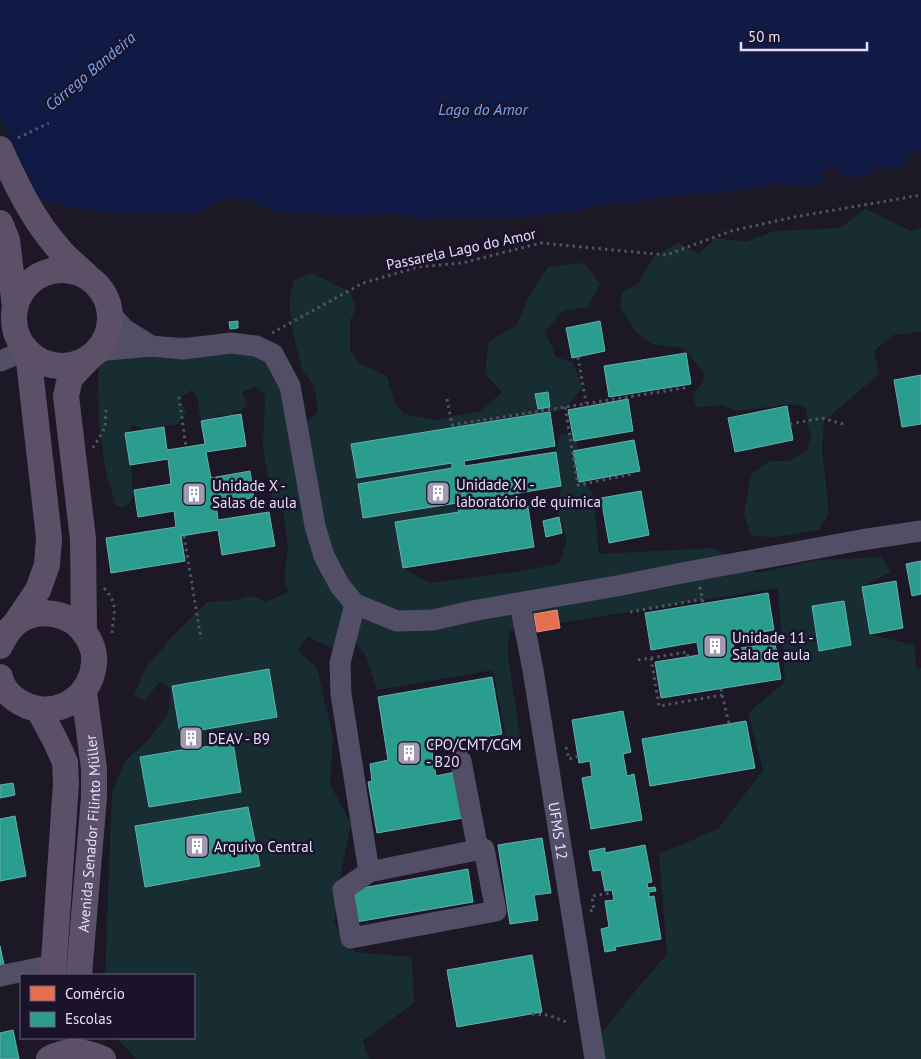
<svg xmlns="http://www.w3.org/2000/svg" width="921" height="1059" font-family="'PT Sans',sans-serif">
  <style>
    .green { fill: #172d32 }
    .water { fill: #101a44 }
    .shops { fill: #e76f51; stroke: #e79085 }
    .schools { fill: #2a9d8f; stroke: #63b0b0 }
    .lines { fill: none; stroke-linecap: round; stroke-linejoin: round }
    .path { stroke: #4e5666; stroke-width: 3; stroke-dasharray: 2.5 4; stroke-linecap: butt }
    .minor { stroke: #524e65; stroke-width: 21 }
    .major { stroke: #5c4f68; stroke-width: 26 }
    .labels { text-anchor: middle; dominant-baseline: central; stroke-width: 5; stroke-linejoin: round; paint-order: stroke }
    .street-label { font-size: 15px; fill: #e7defd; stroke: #1b132a }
    .poi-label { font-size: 15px; fill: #e7defd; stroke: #1b132a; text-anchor: start }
    .water-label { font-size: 16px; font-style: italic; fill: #73a4f6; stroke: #1b132a }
  </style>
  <rect width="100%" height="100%" fill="#1c1825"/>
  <path class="green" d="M865 209 911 231 921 228V332L893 335 874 351 879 374 824 421 822 448 829 513 819 530 773 537 751 536 744 514 751 474 770 461H789L807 451 811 436 808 427 806 407 792 404 737 411 721 405 696 407 693 395 703 382 705 373 682 348 652 344 636 332 620 308 622 292 638 284 654 256 678 243 699 253 716 238 747 242 774 231 840 228Z
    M584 263 600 284 588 307 563 311 545 331 556 357 573 362 582 388 569 404 559 411 351 444 357 478 452 463V468L358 484 363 518 457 503 459 512 395 522 403 568 430 583 514 572 559 564 567 538 558 512 561 486 556 452 560 435 576 433 582 478 593 494 599 554 713 548 757 573 819 560 881 557 891 572 862 587 869 634 915 645 916 669 921 668V1059H603L600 1036 631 996 667 954 659 854 718 829 763 770 748 713 785 682 778 588 509 631 508 656 521 743 506 739 493 670 377 690 366 656 351 637 339 651 308 637 298 650 317 668 333 738 330 784 351 824 342 868 334 923 355 952 412 957 414 1003 363 1041 369 1059H136L117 1038H194V975H105L112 792 125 761 149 739 168 714 171 689 159 682 145 701 134 696 145 669 171 638 207 602 236 600 252 596 266 602 288 592 284 578 288 546 283 512 273 503 263 449 265 395 255 387 242 392 247 406 232 415H221L205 422 200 417 198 401 192 390 178 399 186 412 178 424 144 429 132 425 129 433 133 495 129 504 121 507 115 504 105 467 99 422 98 382 99 360 116 338 214 336 271 357 305 423 318 412 314 386 302 370 292 328 289 301 294 280 312 273 350 292 356 307 350 321V350L358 363 387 376 394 401 404 414 434 420 481 411 502 392 485 374 489 341 516 326 529 296 548 267Z"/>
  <path class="water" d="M0 0H921V151L912 152 907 158 906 165 887 170 877 166 873 173 844 179 840 172 832 168 822 172 821 177 827 182C811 189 792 184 775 184 766 185 756 188 747 189 737 190 734 186 725 194L695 193 622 204 613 200 605 206 595 205 579 211 512 218 439 217 419 219 398 214 358 216 276 212 245 199 229 198 195 213 121 214 70 207 39 199 0 117Z"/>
  <path class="shops" d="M557 610 560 628 537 632 534 614Z"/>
  <path class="schools" d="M238 321V328L230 329 229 322Z
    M600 321 605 351 572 358 566 328Z
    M686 353 691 384 609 397 604 366Z
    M921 375V424L902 427 894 380Z
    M548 392 550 407 538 409 535 394Z
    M628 399 633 431 574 441 568 410Z
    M787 406 793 440 735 452 728 418Z
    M550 412 555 446 464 461 465 466 556 452 561 486 471 501 472 510 527 501 534 547 403 568 395 522 459 512 457 503 363 518 358 484 452 468V463L357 478 351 444Z
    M241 414 246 446 206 452 211 478 250 471 254 498 216 504 218 520 269 512 275 546 222 555 218 530 181 536 185 561 111 573 106 538 176 527 174 511 138 517 134 490 171 484 168 459 130 465 125 433 164 427 167 450 205 444 201 421Z
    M634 440 640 471 579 482 573 451Z
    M641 491 649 535 609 543 601 498Z
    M559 517 562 533 546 537 543 521Z
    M921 561V594L912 596 906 564Z
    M896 581 903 628 870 634 862 587Z
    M768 593 774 630 732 637 734 649 775 643 781 679 661 698 655 662 699 655 697 642 651 650 645 613Z
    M844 601 851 645 819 651 812 606Z
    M269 669 277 717 195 731 198 748 233 742 241 792 149 807 140 757 187 749 184 733 180 734 172 686Z
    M492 677 502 734 431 746 436 776 455 772 463 818 377 833 368 782 372 781 370 764 388 760 378 697Z
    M623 711 631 752 623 754 627 776 634 774 642 820 591 829 582 778 592 776 590 761 579 763 572 720Z
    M746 721 755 768 650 786 642 739Z
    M13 783 15 795 0 798V785Z
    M248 807 260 866 145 887 135 826Z
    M15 816 26 876 0 881V819Z
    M542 838 551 893 534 895 538 920 510 924 498 845Z
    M645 845 652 882 647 883 648 888 655 887 656 891 649 892V897L654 896 661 939 615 947 616 950 605 952 601 929 609 927 605 901 614 900 612 890 605 891 601 870 593 871 589 851 605 848V853Z
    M468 869 473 902 356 922 351 890Z
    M0 946 5 969 0 970Z
    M532 955 542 1012 457 1027 447 970Z
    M13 1030 19 1059H0V1033Z"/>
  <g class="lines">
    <path class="path" d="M18 138 49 123
      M272 333 363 283 418 267 462 263 541 243 666 255 731 231 794 217 921 195
      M578 357 586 403
      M179 397 186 447
      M447 399 452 425 684 388 683 385
      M565 407 578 485 633 474
      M790 424 822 418 843 424
      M93 448 105 428 106 409
      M184 536 201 639
      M700 587 703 603
      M104 588C121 607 112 615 112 636
      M630 612 702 599
      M651 658 659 706 722 695
      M638 660 687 652 688 657
      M721 689 729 724
      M566 747 569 759 578 756
      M590 911 594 910 592 896 612 893
      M532 1014 548 1015 566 1022"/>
    <g class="minor">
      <path d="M110 313 124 329 151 346"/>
      <path d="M93 354 107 350 151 346 183 349 231 343 256 346 273 354 290 386 315 526 324 556 340 586 355 604 397 621 433 620 472 611 622 585 682 573 861 540 921 531"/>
      <path d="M0 361 27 350"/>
      <path d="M355 604 340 663 341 694 369 872 462 853 484 849 496 911 351 938 343 890 369 872"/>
      <path id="s1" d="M520 604 533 670 595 1059"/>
      <path d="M461 761 478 850"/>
      <path d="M0 976 53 965"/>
    </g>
    <g class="major">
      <path d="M0 149C16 184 33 220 59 249 67 259 78 267 87 276"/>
      <path d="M0 223 7 240 15 307"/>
      <circle cx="62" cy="318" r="48"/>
      <path d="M15 624 38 590 47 565 49 538 28 352"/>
      <path d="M84 632 83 539 66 396 70 378 90 357"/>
      <path d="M0 646C4 638 8 630 15 624 37 605 74 612 88 638 92 645 95 654 94 663 91 703 47 723 15 699 8 694 2 686 0 677"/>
      <path d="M39 710 56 742 65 762 66 783 53 975"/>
      <path id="s2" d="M79 975 94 797V769L84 692"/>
      <path d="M49 1059C68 1049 83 1050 103 1059"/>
    </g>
  </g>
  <defs>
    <g id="building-square" transform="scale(1.25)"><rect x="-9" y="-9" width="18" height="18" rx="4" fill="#a099b1" stroke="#1b132a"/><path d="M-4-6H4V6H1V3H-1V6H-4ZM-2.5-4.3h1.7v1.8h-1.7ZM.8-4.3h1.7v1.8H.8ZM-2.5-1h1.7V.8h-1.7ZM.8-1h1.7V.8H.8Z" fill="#fff"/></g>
  </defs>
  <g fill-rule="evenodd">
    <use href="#building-square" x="438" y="493"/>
    <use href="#building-square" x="194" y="494"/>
    <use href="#building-square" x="715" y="646"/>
    <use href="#building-square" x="191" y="738"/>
    <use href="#building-square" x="409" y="753"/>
    <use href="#building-square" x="197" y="846"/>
  </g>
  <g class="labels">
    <g class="street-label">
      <text transform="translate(461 249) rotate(-12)">Passarela Lago do Amor</text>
      <text stroke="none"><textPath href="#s1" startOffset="230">UFMS 12</textPath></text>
      <text stroke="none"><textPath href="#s2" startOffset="142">Avenida Senador Filinto Müller</textPath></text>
    </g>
    <g class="poi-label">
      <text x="456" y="484">Unidade XI -<tspan x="456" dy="17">laboratório de química</tspan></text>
      <text x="212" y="485">Unidade X -<tspan x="212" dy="17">Salas de aula</tspan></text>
      <text x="732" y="637">Unidade 11 -<tspan x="732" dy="17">Sala de aula</tspan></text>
      <text x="208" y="738">DEAV - B9</text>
      <text x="426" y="744">CPO/CMT/CGM<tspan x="426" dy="17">- B20</tspan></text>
      <text x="214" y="846">Arquivo Central</text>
    </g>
    <g class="water-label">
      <text transform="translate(90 71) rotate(-40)">Córrego Bandeira</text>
      <text x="483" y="109">Lago do Amor</text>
    </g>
  </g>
  <rect x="20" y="974" width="175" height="65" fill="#1b132a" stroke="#6d647e"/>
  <rect x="30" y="986" width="25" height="15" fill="#e76f51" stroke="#6d647e"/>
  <text x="65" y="999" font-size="15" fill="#e7defd">Comércio</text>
  <rect x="30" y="1012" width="25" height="15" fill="#2a9d8f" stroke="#6d647e"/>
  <text x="65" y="1024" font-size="15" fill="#e7defd">Escolas</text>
  <path d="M741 42v8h126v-8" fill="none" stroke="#e7defd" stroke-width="2.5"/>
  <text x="748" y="42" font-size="15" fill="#e7defd" stroke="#1b132a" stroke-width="4" paint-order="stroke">50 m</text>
</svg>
